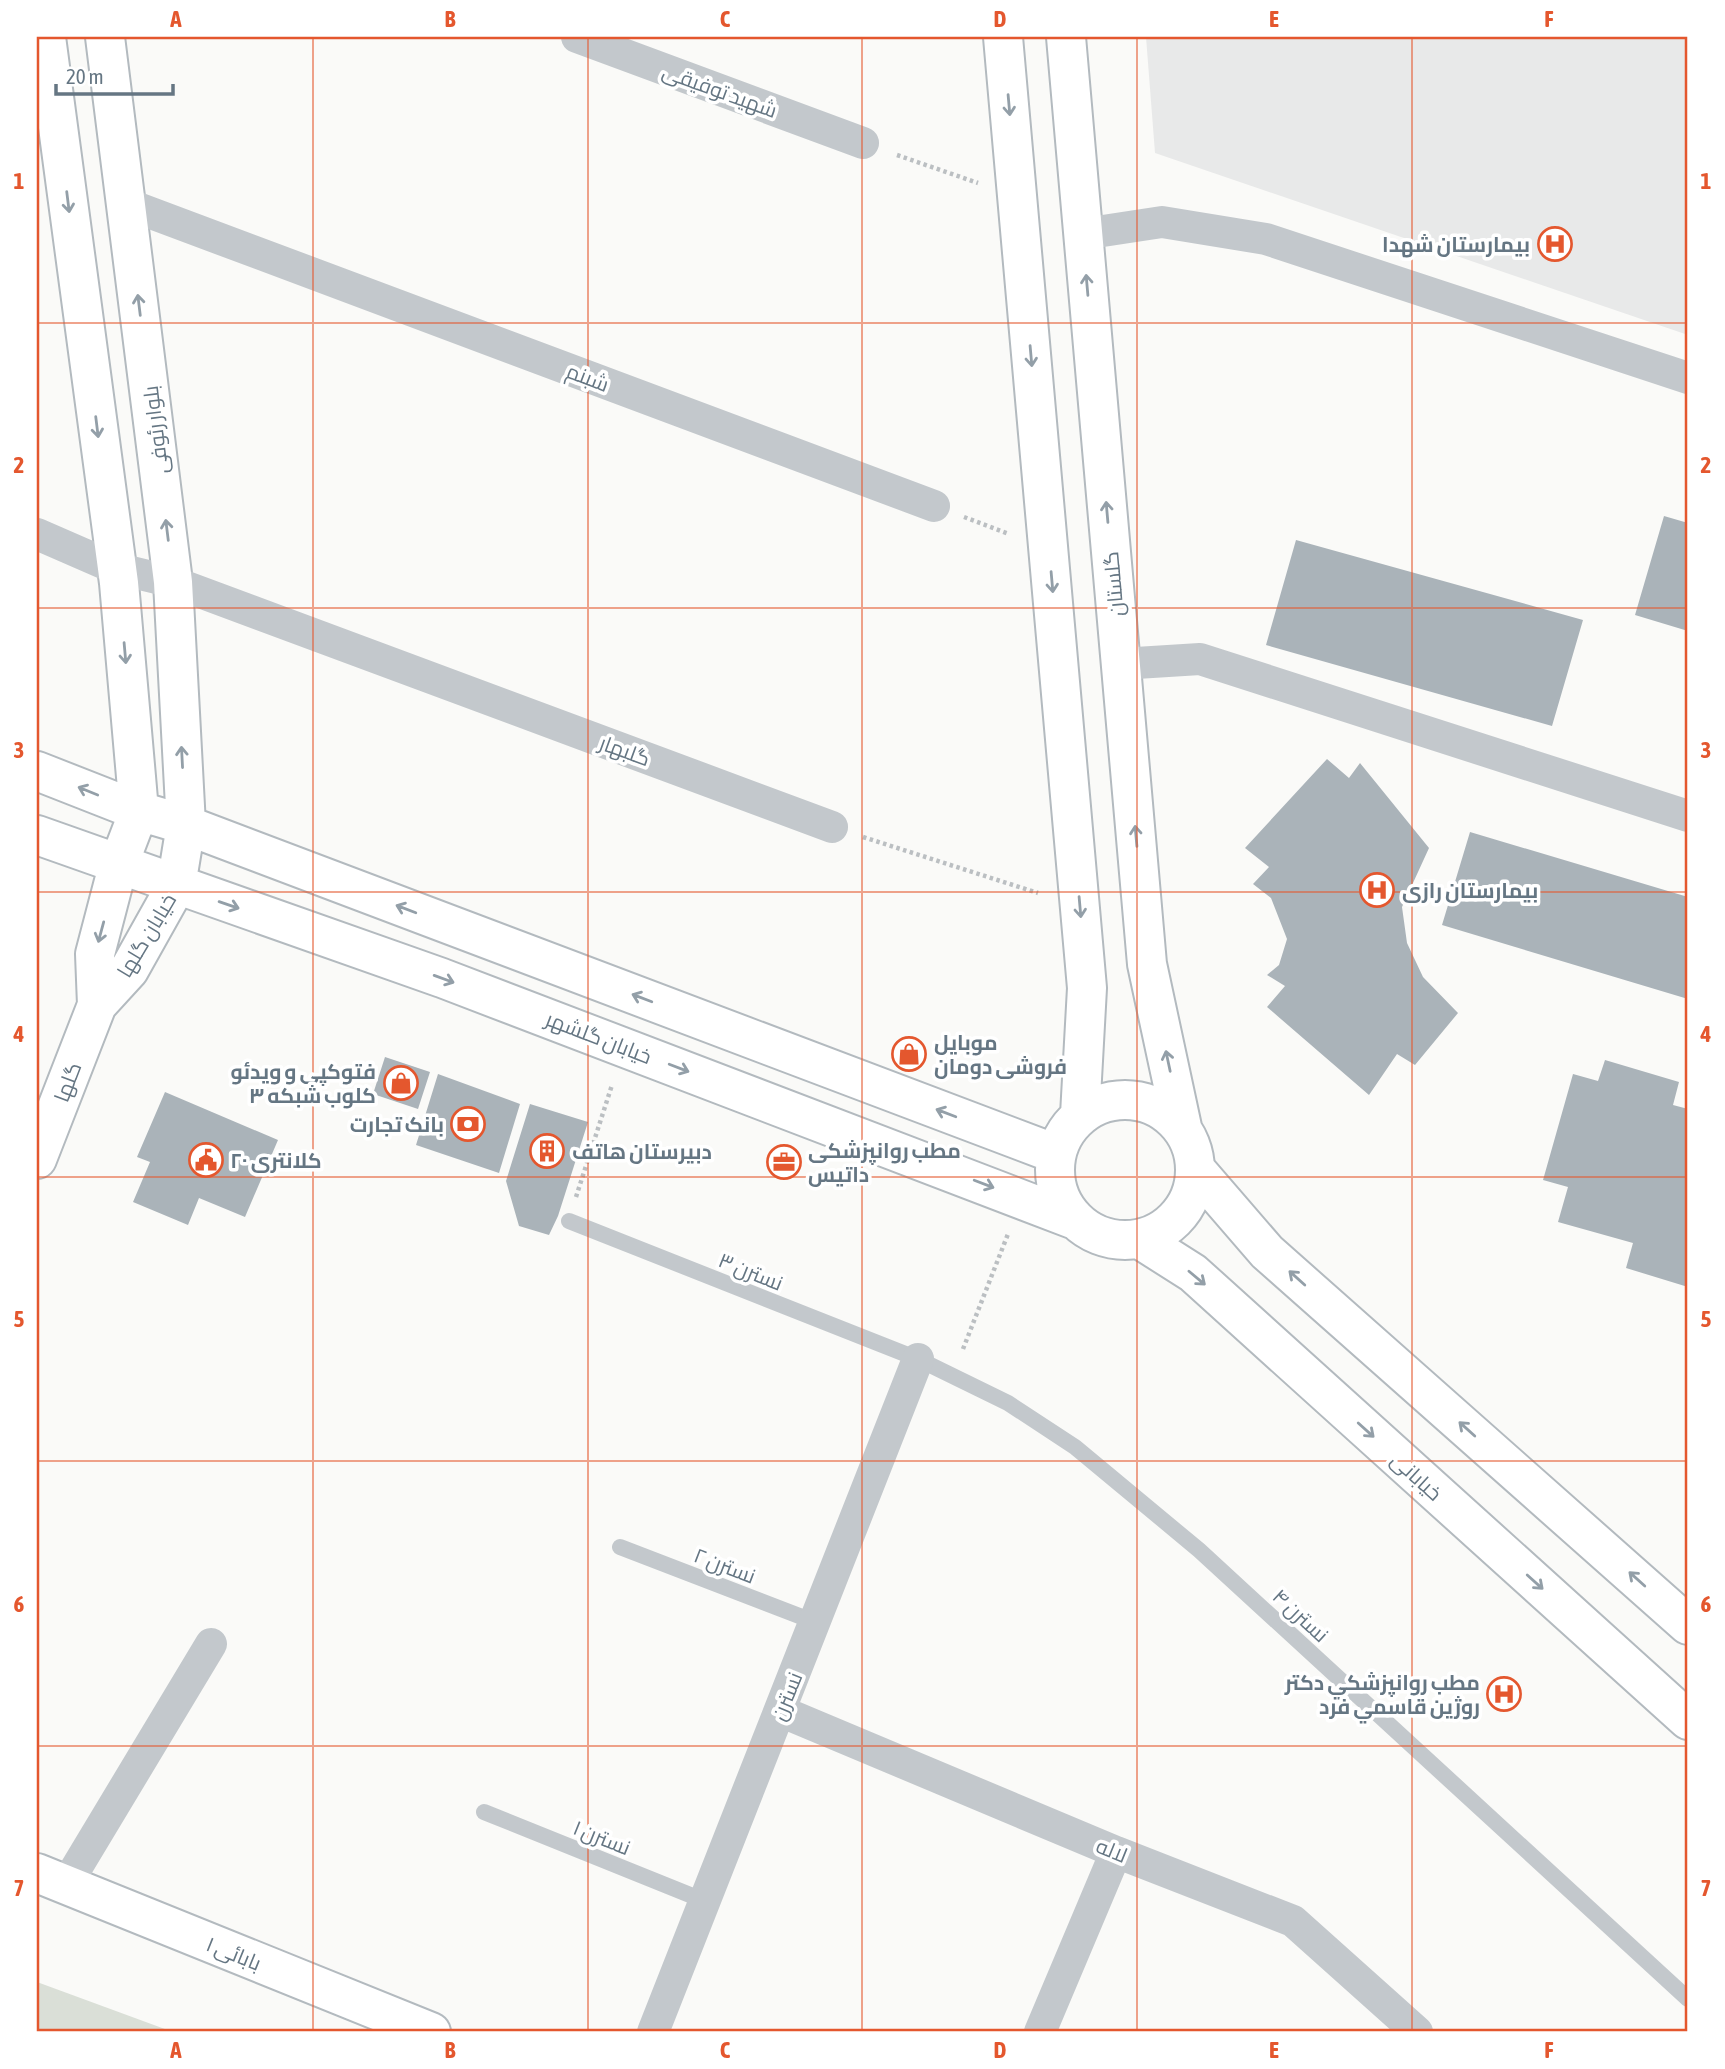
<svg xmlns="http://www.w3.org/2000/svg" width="1725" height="2069" font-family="'Asap Condensed',Cairo,sans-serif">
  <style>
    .built { fill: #e8e9e9 }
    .green { fill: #dadfd7 }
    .building { fill: #aab3b9 }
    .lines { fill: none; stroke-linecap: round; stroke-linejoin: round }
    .secondary-casing { stroke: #b3babf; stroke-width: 42 }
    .path { stroke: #bbbfc2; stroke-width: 4.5; stroke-dasharray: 3.5 3.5; stroke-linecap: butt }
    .lane { stroke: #c3c8cc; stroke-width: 16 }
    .street { stroke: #c3c8cc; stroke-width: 32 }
    .secondary { stroke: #fff; stroke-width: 38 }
    .oneway { stroke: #939fa8 }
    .grid { fill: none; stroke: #e4572e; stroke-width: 2; stroke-opacity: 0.55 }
    .labels { text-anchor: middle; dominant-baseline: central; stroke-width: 7; stroke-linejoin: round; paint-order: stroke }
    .street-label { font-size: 21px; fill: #657683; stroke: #fff }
    .poi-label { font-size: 21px; font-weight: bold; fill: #657683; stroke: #fff; text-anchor: start }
    .neatline { fill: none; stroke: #e4572e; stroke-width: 2.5 }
    .grid-label { font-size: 23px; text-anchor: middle; font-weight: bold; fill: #e4572e }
  </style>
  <rect width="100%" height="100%" fill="#fafaf8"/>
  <path class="built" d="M1146 37H1688V335L1155 153Z"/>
  <path class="green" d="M37 1982 173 2032H37Z"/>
  <path class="building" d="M1664 516 1688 523V631L1635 615Z
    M1296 540 1583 620 1552 726 1266 645Z
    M1327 759 1349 778 1360 763 1429 848 1402 907 1407 943 1423 977 1458 1013 1415 1065 1397 1054 1369 1095 1267 1007 1285 986 1267 975 1279 965 1287 939 1271 898 1253 884 1269 867 1245 848Z
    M1470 832 1688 897V999L1442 925Z
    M385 1057 430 1072 418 1109 373 1094Z
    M1605 1060 1679 1082 1673 1105 1688 1109V1287L1626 1268 1633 1243 1558 1222 1568 1187 1543 1180 1573 1074 1598 1081Z
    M438 1074 520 1104 499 1173 416 1145Z
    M165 1092 278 1140 245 1217 199 1198 188 1225 133 1202 150 1162 137 1157Z
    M530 1104 588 1122 558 1216 549 1235 519 1226 506 1181Z"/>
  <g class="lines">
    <g class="secondary-casing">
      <path id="secondary" d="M46 37 119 583 139 811 118 866 95 954 97 1005
        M1003 37 1087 988 1080 1115
        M1066 37 1147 964 1182 1127
        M37 771 139 811 186 825 1056 1154
        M37 835 442 978 1075 1220
        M1055 1170a70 70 0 1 1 140 0a70 70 0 1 1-140 0Z
        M37 1159 97 1005 129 970 176 886 186 825 173 582 105 37
        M1197 1171 1267 1252 1688 1625
        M1141 1240 1193 1273 1688 1720
        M37 1873 431 2032"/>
    </g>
    <path class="path" d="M897 155 978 183
      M964 517 1009 534
      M863 837 1038 893
      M576 1197 612 1085
      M963 1349 1008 1234"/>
    <path class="lane" d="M569 1221 918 1359 1008 1403 1075 1447 1199 1550 1688 1999
      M620 1547 815 1622
      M484 1812 705 1901"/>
    <path class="street" d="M577 37 863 143
      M127 204 934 506
      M1083 234 1162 222 1266 239 1688 378
      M37 534 115 568 173 582 832 827
      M1120 664 1200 659 1688 816
      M780 1711 1116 1852 1293 1921 1417 2032
      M66 1885 211 1644
      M653 2032 918 1359
      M1040 2032 1116 1852"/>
    <use href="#secondary" class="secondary"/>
  </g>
  <defs><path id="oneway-shaft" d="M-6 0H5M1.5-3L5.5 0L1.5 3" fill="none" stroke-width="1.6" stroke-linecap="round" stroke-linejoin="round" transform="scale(1.75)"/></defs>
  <g class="oneway">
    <use href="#oneway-shaft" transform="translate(1009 105) rotate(85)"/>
    <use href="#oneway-shaft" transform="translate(68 202) rotate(83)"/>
    <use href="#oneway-shaft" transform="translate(1087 285) rotate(-95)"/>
    <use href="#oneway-shaft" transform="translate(139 305) rotate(-97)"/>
    <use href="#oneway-shaft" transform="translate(1031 356) rotate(85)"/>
    <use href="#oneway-shaft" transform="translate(97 427) rotate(83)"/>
    <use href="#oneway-shaft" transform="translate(1107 512) rotate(-95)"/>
    <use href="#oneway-shaft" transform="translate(167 530) rotate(-97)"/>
    <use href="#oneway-shaft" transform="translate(1052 582) rotate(85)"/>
    <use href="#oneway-shaft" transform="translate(125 653) rotate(85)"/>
    <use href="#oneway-shaft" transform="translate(182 757) rotate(-93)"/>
    <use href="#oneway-shaft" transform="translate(88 791) rotate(-158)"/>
    <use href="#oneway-shaft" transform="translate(1136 836) rotate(-95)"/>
    <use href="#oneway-shaft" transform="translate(229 905) rotate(19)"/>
    <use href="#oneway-shaft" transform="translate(1080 907) rotate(85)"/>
    <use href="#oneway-shaft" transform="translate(406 909) rotate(-159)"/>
    <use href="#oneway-shaft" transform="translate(101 932) rotate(105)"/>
    <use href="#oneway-shaft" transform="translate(444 979) rotate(20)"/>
    <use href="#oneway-shaft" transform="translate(642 998) rotate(-159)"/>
    <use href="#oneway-shaft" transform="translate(1168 1061) rotate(-102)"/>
    <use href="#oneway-shaft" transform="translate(679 1068) rotate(21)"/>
    <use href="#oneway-shaft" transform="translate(946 1113) rotate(-159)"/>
    <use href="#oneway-shaft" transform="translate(984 1184) rotate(21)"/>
    <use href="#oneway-shaft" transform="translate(1197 1278) rotate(40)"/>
    <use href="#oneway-shaft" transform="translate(1297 1278) rotate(-138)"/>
    <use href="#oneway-shaft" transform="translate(1467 1429) rotate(-138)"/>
    <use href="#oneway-shaft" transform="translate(1366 1430) rotate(42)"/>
    <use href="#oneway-shaft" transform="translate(1637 1579) rotate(-138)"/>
    <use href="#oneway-shaft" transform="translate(1535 1582) rotate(42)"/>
  </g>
  <path class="grid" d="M313 37V2032M588 37V2032M862 37V2032M1137 37V2032M1412 37V2032M37 323H1688M37 608H1688M37 892H1688M37 1177H1688M37 1461H1688M37 1746H1688"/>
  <defs>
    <g id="hospital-ring" transform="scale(1.75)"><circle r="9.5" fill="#fff" stroke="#e4572e" stroke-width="1.5"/><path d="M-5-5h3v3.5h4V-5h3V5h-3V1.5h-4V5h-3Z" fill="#e4572e"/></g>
    <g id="shop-ring" transform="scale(1.75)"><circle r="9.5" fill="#fff" stroke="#e4572e" stroke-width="1.5"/><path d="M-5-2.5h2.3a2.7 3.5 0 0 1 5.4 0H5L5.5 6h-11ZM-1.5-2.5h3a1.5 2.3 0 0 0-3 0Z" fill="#e4572e"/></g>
    <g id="bank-ring" transform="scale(1.75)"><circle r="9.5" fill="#fff" stroke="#e4572e" stroke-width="1.5"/><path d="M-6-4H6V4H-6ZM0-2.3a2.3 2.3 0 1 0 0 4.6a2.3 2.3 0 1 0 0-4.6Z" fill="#e4572e"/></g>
    <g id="building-ring" transform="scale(1.75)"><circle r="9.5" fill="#fff" stroke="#e4572e" stroke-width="1.5"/><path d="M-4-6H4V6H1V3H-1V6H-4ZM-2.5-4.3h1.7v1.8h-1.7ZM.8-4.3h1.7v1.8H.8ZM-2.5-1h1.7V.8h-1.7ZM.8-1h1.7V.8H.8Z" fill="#e4572e"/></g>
    <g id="civic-ring" transform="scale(1.75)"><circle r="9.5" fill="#fff" stroke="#e4572e" stroke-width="1.5"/><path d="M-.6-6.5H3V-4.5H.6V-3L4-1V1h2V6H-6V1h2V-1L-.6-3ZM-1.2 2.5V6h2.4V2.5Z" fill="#e4572e"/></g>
    <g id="office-ring" transform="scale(1.75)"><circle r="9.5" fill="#fff" stroke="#e4572e" stroke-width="1.5"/><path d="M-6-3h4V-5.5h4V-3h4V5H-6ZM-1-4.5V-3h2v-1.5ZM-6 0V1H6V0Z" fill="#e4572e"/></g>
  </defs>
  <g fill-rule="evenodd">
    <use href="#hospital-ring" x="1555" y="244"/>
    <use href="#hospital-ring" x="1377" y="890"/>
    <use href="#shop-ring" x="909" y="1054"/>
    <use href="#shop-ring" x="401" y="1083"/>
    <use href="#bank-ring" x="468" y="1124"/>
    <use href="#building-ring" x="547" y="1151"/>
    <use href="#civic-ring" x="206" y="1160"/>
    <use href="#office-ring" x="784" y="1162"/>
    <use href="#hospital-ring" x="1504" y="1694"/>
  </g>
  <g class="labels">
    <g class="street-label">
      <text transform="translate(720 90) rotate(20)">شهید توفیقی</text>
      <text transform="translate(588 377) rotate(21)">شبنم</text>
      <text transform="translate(155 430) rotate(-97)">بلوار رئوفی</text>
      <text transform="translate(1113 584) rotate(-95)">گلستان</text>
      <text transform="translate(625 750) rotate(20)">گلبهار</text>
      <text transform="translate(146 935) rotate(-59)">خیابان گلها</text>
      <text transform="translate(599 1037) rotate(21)">خیابان گلشهر</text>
      <text transform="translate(67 1082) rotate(-69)">گلها</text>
      <text transform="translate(751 1271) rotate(22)">نسترن ٣</text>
      <text transform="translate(1417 1476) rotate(42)">خیابانی</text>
      <text transform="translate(725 1565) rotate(21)">نسترن ٢</text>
      <text transform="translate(1301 1615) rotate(43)">نسترن ۴</text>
      <text transform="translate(786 1696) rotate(-68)">نسترن</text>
      <text transform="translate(602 1837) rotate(22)">نسترن ١</text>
      <text transform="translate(1112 1850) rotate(22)">لاله</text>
      <text transform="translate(234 1953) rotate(22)">بابائی ۱</text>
    </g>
    <g class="poi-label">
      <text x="1530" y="244" text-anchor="end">بیمارستان شهدا</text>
      <text x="1402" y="890">بیمارستان رازی</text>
      <text x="934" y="1042">موبایل<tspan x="934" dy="24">فروشی دومان</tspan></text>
      <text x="376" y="1071" text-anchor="end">فتوکپی و ویدئو<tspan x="376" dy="24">کلوب شبکه ۳</tspan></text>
      <text x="444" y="1124" text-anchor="end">بانک تجارت</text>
      <text x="808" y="1150">مطب روانپزشکی<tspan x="808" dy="24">داتیس</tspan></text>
      <text x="572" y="1151">دبیرستان هاتف</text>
      <text x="230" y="1160">کلانتری ۲۰</text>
      <text x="1480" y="1682" text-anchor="end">مطب روانپزشكي دكتر<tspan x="1480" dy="24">روژين قاسمي فرد</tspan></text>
    </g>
  </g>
  <rect width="1725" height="2069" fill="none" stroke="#ffffff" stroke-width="77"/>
  <path d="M56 84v10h117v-10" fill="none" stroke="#657683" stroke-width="3.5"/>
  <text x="66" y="84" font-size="21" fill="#657683" stroke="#ffffff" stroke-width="5" paint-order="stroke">20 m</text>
  <rect x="38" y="38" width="1648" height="1992" class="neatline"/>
  <g class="grid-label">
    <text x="176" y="27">A</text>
    <text x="450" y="27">B</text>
    <text x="725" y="27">C</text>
    <text x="1000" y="27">D</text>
    <text x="1274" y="27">E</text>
    <text x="1549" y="27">F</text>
    <text x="19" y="189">1</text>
    <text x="1706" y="189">1</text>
    <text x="19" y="473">2</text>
    <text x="1706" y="473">2</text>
    <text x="19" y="758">3</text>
    <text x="1706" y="758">3</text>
    <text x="19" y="1042">4</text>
    <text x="1706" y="1042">4</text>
    <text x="19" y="1327">5</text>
    <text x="1706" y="1327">5</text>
    <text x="19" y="1612">6</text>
    <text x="1706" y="1612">6</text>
    <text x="19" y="1896">7</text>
    <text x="1706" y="1896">7</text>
    <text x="176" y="2058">A</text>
    <text x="450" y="2058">B</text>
    <text x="725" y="2058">C</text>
    <text x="1000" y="2058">D</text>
    <text x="1274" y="2058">E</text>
    <text x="1549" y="2058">F</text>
  </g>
</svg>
